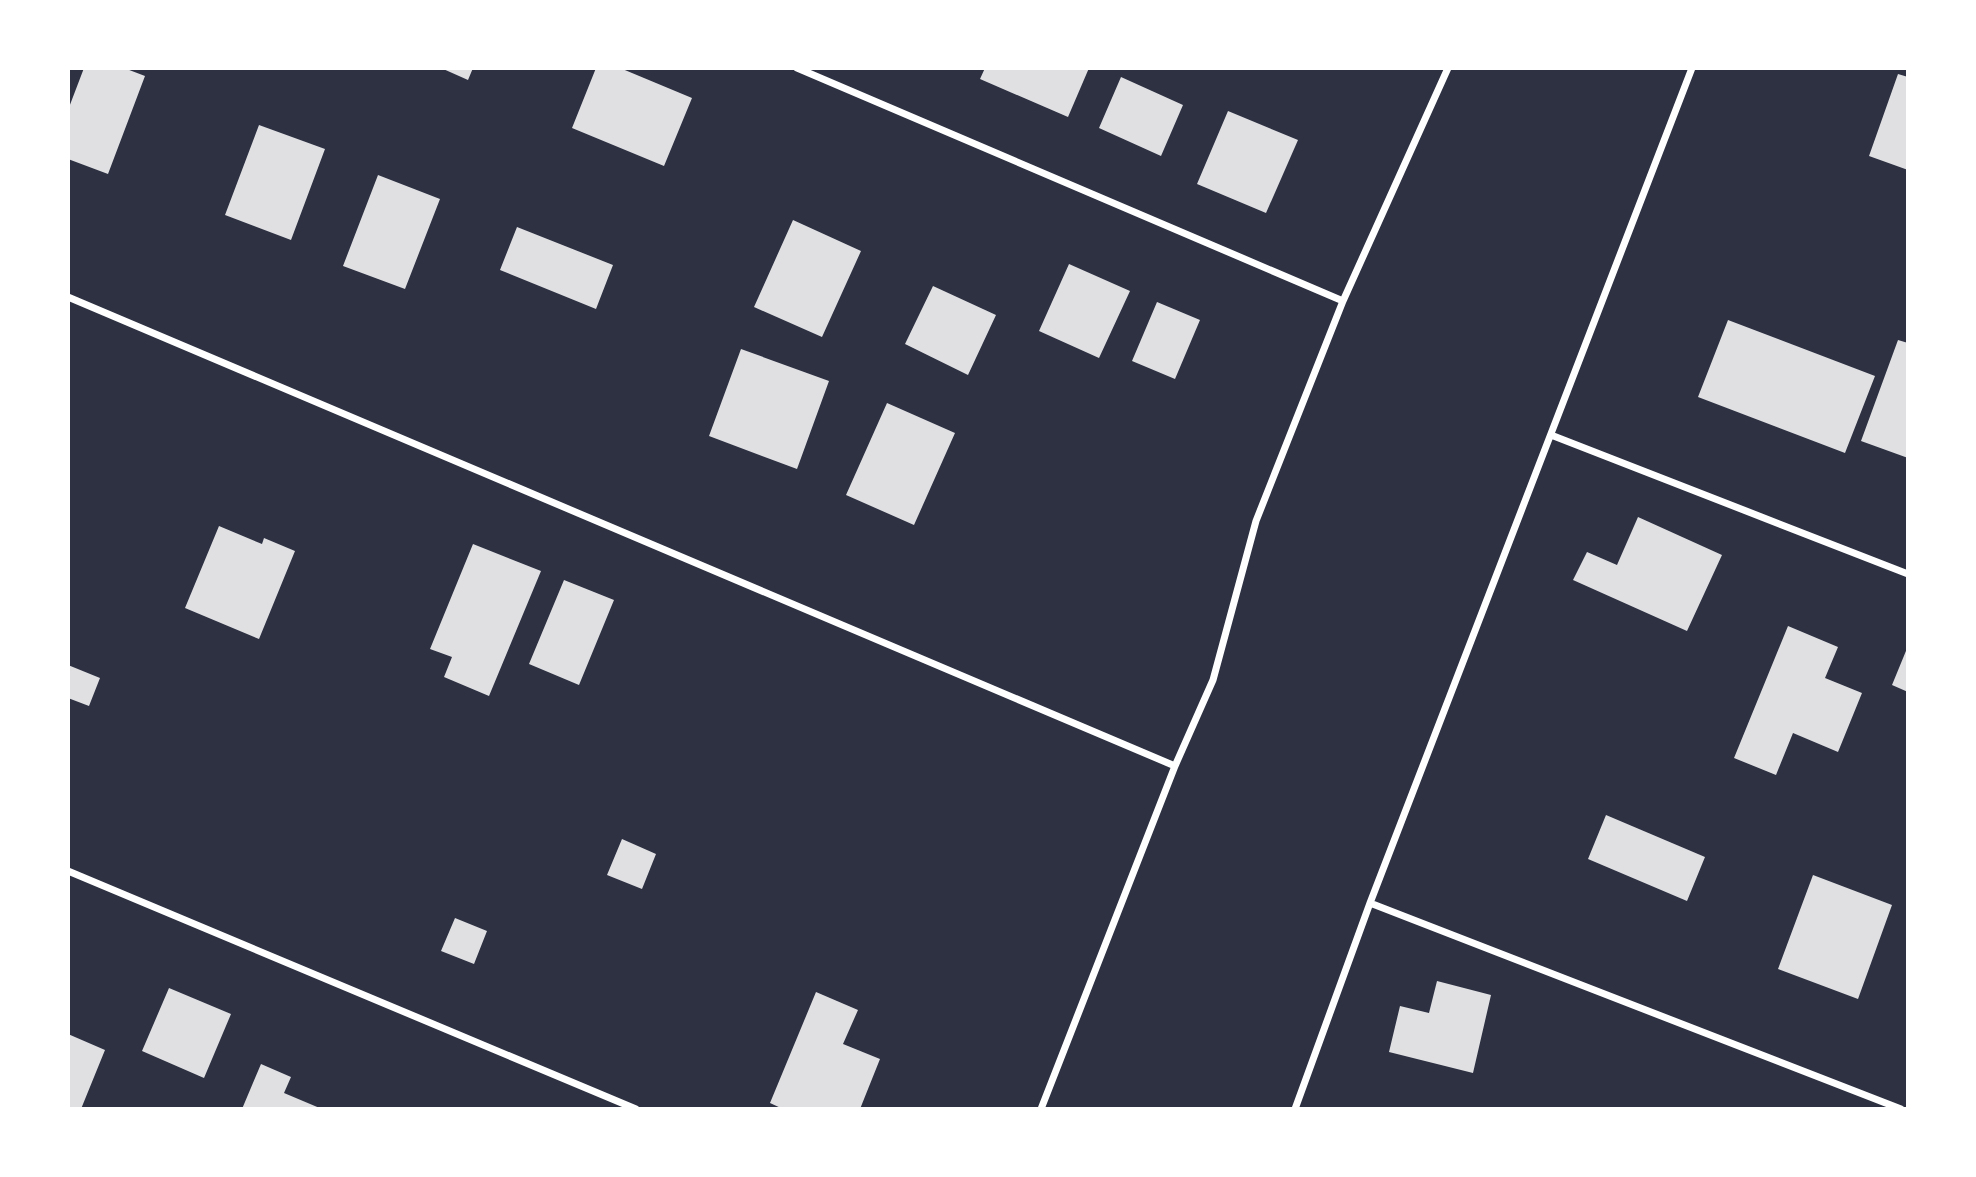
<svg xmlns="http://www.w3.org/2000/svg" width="1976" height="1177" font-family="'Nunito Sans',sans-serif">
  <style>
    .building { fill: #e0e0e3 }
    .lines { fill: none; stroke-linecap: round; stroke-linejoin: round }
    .minor { stroke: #fff; stroke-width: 7 }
  </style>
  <rect width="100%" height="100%" fill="#2d3142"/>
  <path class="building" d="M84 68H124L145 76 108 174 68 159V110Z
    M441 68H473L468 80Z
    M596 68H620L692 98 664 166 572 128Z
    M985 68H1089L1068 117 980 79Z
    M1898 74 1908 77V170L1869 156Z
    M1121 77 1183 105 1161 156 1099 128Z
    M1228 111 1298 140 1266 213 1197 184Z
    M259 125 325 149 291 240 225 215Z
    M378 175 440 199 405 289 343 266Z
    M793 220 861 251 822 337 754 307Z
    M517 227 613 265 596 309 500 270Z
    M1069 264 1130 291 1099 358 1039 331Z
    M933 286 996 315 968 375 905 344Z
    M1157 302 1200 320 1175 379 1132 361Z
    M1728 320 1875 376 1845 453 1698 397Z
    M1898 340 1908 343V458L1861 441Z
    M741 349 829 381 797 469 709 436Z
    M887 403 955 433 914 525 846 495Z
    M1638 517 1722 555 1687 631 1573 580 1587 552 1617 565Z
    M219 526 262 544 264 538 295 551 259 639 185 608Z
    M473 544 541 571 489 696 444 677 452 657 430 649Z
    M564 580 614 600 579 685 529 664Z
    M1788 626 1838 647 1825 678 1862 693 1838 752 1793 733 1776 775 1734 758Z
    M1908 646V692L1892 685Z
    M68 665 100 678 89 706 68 698Z
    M1606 815 1705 857 1687 901 1588 859Z
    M622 839 656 854 642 889 607 875Z
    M1813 875 1892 905 1858 999 1778 969Z
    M455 918 487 931 474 964 441 951Z
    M1437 981 1491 995 1473 1073 1389 1052 1400 1006 1429 1013Z
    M169 988 231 1014 204 1078 142 1051Z
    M816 992 858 1010 843 1044 880 1059 860 1109H783L770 1103Z
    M68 1034 105 1050 81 1109H68Z
    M261 1064 291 1077 284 1093 322 1109H242Z"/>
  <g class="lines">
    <path class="minor" d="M797 68 1343 301
      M68 297 1175 766
      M1551 435 1908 574
      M68 871 636 1109
      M1370 903 1901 1109
      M1041 1109 1175 766 1213 680 1256 521 1343 301 1448 68
      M1295 1109 1370 903 1692 68"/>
  </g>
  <rect width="1976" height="1177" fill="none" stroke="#ffffff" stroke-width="140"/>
</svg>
